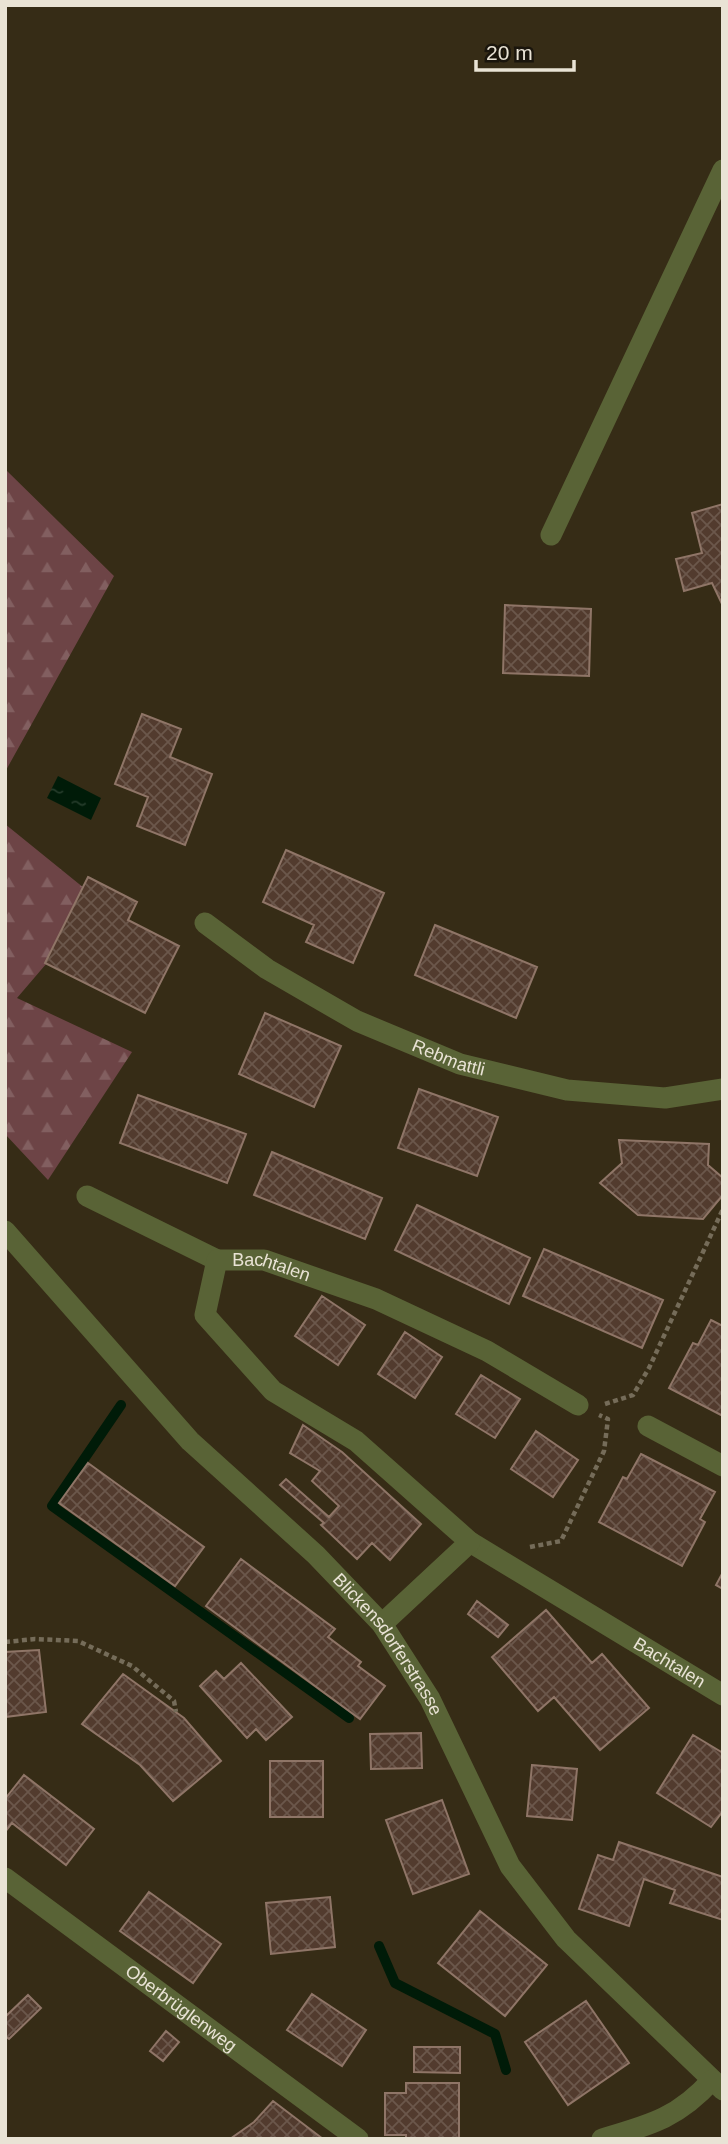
<svg xmlns="http://www.w3.org/2000/svg" width="728" height="2144" font-family="Arial,sans-serif">
  <style>
    .forest { fill: url(#forest-firs) }
    .water { fill: url(#water-ripples) }
    .lines { fill: none; stroke-linecap: round; stroke-linejoin: round }
    .stream { stroke: #001b08; stroke-width: 10 }
    .building { fill: url(#building-cross-hatch); stroke: #8f7567; stroke-width: 2 }
    .path { stroke: #756c59; stroke-width: 4.5; stroke-dasharray: 5 3.5; stroke-linecap: butt }
    .minor { stroke: #596336; stroke-width: 21 }
    .labels { text-anchor: middle; dominant-baseline: central; stroke-width: 5; stroke-linejoin: round; paint-order: stroke }
    .street-label { font-size: 18px; fill: #e9e3d5; stroke: #1a150c }
  </style>
  <defs>
    <pattern id="forest-firs" width="22" height="20" patternUnits="userSpaceOnUse" patternTransform="scale(1.75)"><rect width="22" height="20" fill="#6d4446"/><path d="M5 1l3.5 6h-7zM16 11l3.5 6h-7z" fill="#825f60"/></pattern>
    <pattern id="water-ripples" width="26" height="14" patternUnits="userSpaceOnUse" patternTransform="scale(1.75)"><rect width="26" height="14" fill="#001b08"/><path d="M2 4q2-2 4 0t4 0M15 11q2-2 4 0t4 0" fill="none" stroke="#253c2b"/></pattern>
    <pattern id="building-cross-hatch" width="8" height="8" patternUnits="userSpaceOnUse" patternTransform="scale(1.75)"><rect width="8" height="8" fill="#523b2e"/><path d="M0 0l8 8M0 8l8-8" fill="none" stroke="#6b574b"/></pattern>
  </defs>
  <rect width="100%" height="100%" fill="#362c16"/>
  <path class="forest" d="M5 469 114 576 5 772Z
    M5 824 100 901 17 998 132 1052 48 1180 5 1134Z"/>
  <path class="water" d="M58 776 101 798 91 820 47 798Z"/>
  <g class="lines">
    <path class="stream" d="M121 1405 52 1506 349 1718
      M379 1946 395 1983 495 2034 506 2070"/>
  </g>
  <path class="building" d="M723 504V606L712 583 684 591 676 559 702 553 692 513Z
    M505 605 591 609 589 676 503 673Z
    M142 714 181 729 170 757 212 774 185 845 137 826 148 797 115 784Z
    M286 850 384 893 353 963 306 942 314 925 263 902Z
    M88 877 137 902 128 920 179 946 145 1013 45 963Z
    M435 925 537 967 516 1018 415 975Z
    M265 1013 341 1046 314 1107 239 1074Z
    M419 1089 498 1117 477 1176 398 1148Z
    M138 1095 246 1134 227 1183 120 1143Z
    M619 1140 709 1144 708 1165 723 1178V1195L703 1219 638 1215 600 1183 622 1163Z
    M272 1152 382 1198 365 1239 254 1195Z
    M417 1205 530 1258 509 1304 395 1250Z
    M544 1249 663 1300 642 1348 523 1296Z
    M322 1296 365 1325 338 1365 295 1336Z
    M711 1320 723 1326V1416L669 1388 693 1343 698 1345Z
    M405 1332 442 1357 415 1398 378 1374Z
    M481 1375 520 1399 495 1438 456 1414Z
    M303 1425 342 1452 421 1524 390 1560 372 1543 357 1559 321 1525 324 1523 280 1485 286 1479 329 1517 339 1506 312 1481 320 1471 290 1453Z
    M536 1431 578 1460 553 1497 511 1469Z
    M641 1454 715 1492 700 1519 705 1522 682 1566 599 1522 623 1477 627 1479Z
    M88 1463 204 1547 175 1586 59 1503Z
    M241 1559 335 1629 328 1637 361 1662 358 1666 385 1686 360 1719 206 1606Z
    M723 1572V1589L716 1585Z
    M477 1601 508 1625 498 1637 468 1614Z
    M546 1610 592 1663 602 1654 649 1708 600 1750 554 1697 538 1711 492 1657Z
    M39 1650 46 1712 5 1717V1652Z
    M241 1663 292 1717 266 1740 256 1729 247 1738 200 1686 216 1671 224 1679Z
    M123 1674 184 1718 221 1761 173 1801 140 1765 82 1724Z
    M421 1733 422 1768 371 1769 370 1734Z
    M693 1735 723 1753V1811L711 1827 657 1793Z
    M270 1761H323V1817H270Z
    M532 1765 577 1769 572 1820 527 1816Z
    M24 1775 94 1829 66 1865 12 1823 5 1832V1799Z
    M442 1800 469 1874 413 1894 386 1820Z
    M619 1842 723 1877V1920L670 1903 675 1890 644 1879 629 1926 579 1909 598 1855 613 1860Z
    M149 1892 221 1944 193 1983 120 1931Z
    M330 1897 335 1947 271 1954 266 1903Z
    M480 1911 547 1965 505 2016 438 1963Z
    M312 1994 366 2030 342 2066 287 2030Z
    M28 1995 41 2008 9 2039 5 2036V2017Z
    M586 2001 629 2063 568 2105 525 2042Z
    M166 2031 179 2042 163 2061 150 2051Z
    M414 2047H460V2073L414 2072Z
    M406 2083H459V2139H406V2135H385V2093H406Z
    M273 2101 323 2139H230L254 2122Z"/>
  <g class="lines">
    <path class="path" d="M605 1404 633 1395 649 1368 723 1209
      M530 1547 561 1541 604 1451 608 1419 599 1415
      M5 1642 35 1639 78 1641 132 1666 174 1701 176 1712"/>
    <g class="minor">
      <path d="M551 535 723 170"/>
      <path id="s1" d="M205 923 267 969 357 1021 460 1064 567 1090 665 1098 723 1089"/>
      <path d="M87 1196 217 1260"/>
      <path id="s2" d="M5 1231 190 1441 316 1555 382 1624 430 1699 510 1866 566 1939 723 2090"/>
      <path d="M648 1426 723 1466"/>
      <path id="s3" d="M470 1542 723 1695"/>
      <path id="s4" d="M382 1624 470 1542 356 1441 273 1391 205 1315 217 1260H264L376 1299 487 1351 578 1405"/>
      <path id="s5" d="M5 1878 358 2139"/>
      <path d="M602 2139C650 2125 678 2118 712 2080"/>
    </g>
  </g>
  <g class="labels">
    <g class="street-label">
      <text stroke="none"><textPath href="#s1" startOffset="280">Rebmattli</textPath></text>
      <text stroke="none"><textPath href="#s4" startOffset="583">Bachtalen</textPath></text>
      <text stroke="none"><textPath href="#s2" startOffset="565">Blickensdorferstrasse</textPath></text>
      <text stroke="none"><textPath href="#s3" startOffset="233">Bachtalen</textPath></text>
      <text stroke="none"><textPath href="#s5" startOffset="219">Oberbrüglenweg</textPath></text>
    </g>
  </g>
  <rect width="728" height="2144" fill="none" stroke="#e9e3d5" stroke-width="14"/>
  <path d="M476 60v10h98v-10" fill="none" stroke="#e9e3d5" stroke-width="3.5"/>
  <text x="486" y="60" font-size="21" fill="#e9e3d5" stroke="#1a150c" stroke-width="5" paint-order="stroke">20 m</text>
</svg>
